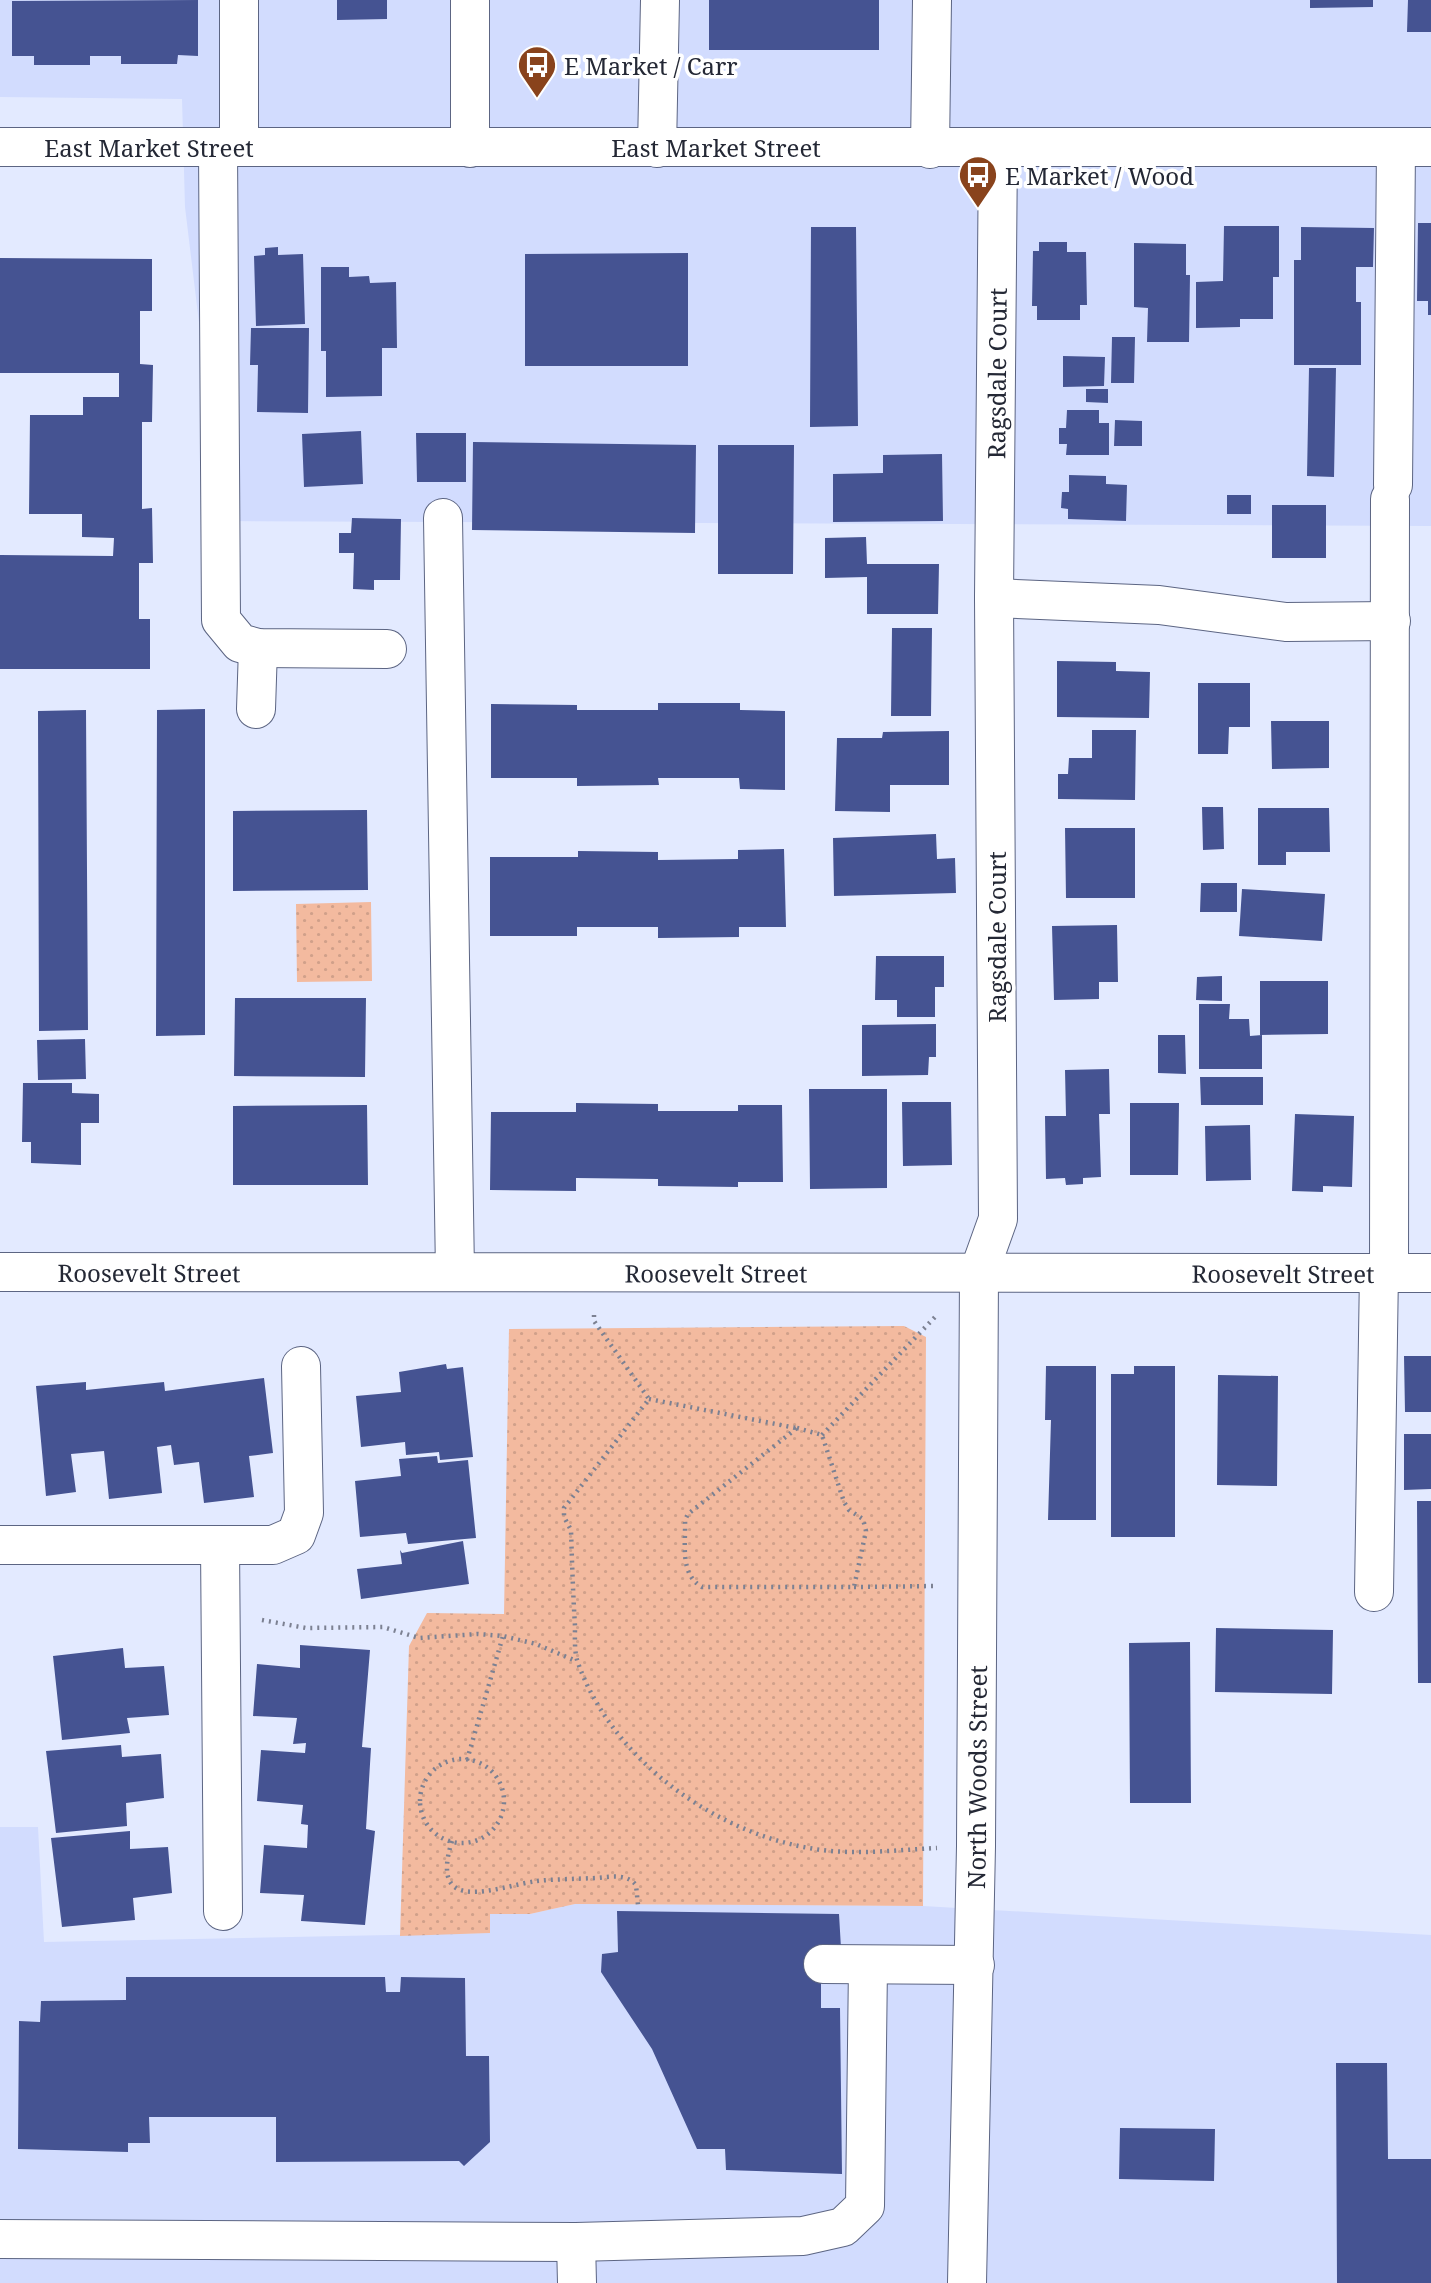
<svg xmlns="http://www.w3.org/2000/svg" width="1431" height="2283" font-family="'Noto Serif',serif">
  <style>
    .built { fill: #d2dcfe }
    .green { fill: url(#green-dots) }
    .building { fill: #455392 }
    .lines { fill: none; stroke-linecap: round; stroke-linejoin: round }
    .minor-casing { stroke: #5c6583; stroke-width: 40 }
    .major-casing { stroke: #5c6583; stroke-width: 40 }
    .path { stroke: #7c8192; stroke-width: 4.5; stroke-dasharray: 2 5; stroke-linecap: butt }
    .minor { stroke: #fff; stroke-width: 38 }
    .major { stroke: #fff; stroke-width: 38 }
    .labels { text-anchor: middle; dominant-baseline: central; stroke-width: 7; stroke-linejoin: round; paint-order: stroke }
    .poi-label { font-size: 24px; fill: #242835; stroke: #fff; text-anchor: start }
    .street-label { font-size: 24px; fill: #242835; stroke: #fff }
  </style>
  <defs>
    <pattern id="green-dots" width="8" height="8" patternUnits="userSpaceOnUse" patternTransform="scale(1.75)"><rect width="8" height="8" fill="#f3ba9f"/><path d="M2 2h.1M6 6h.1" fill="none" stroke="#d0a08a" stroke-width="1.8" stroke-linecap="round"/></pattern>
  </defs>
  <rect width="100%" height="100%" fill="#e3eaff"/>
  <path class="built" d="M0 0H1431V526L223 521 185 207 182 99 0 97Z
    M0 1827H38L44 1942 489 1933 490 1914H530L575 1904 923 1906 1431 1935V2283H0Z"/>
  <path class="green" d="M371 902 372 981 297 982 296 904Z
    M904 1326 926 1337 923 1906 575 1904 530 1914H490V1933L400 1936 409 1646 427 1613 504 1614 509 1329Z"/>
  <path class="building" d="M198 0V56L178 55 177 64H121V56H90V65H34V56H12V1Z
    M337 0H387V19L337 20Z
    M709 0H879V50H709Z
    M1310 0H1373V7L1310 8Z
    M1408 0H1431V32H1407Z
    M1418 223H1431V315H1428V301H1417Z
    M1224 226H1279V277H1273V319H1240V327L1196 328V282L1223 281Z
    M811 227H856L858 426 810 427Z
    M1301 227 1374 228 1373 267H1356V302H1361V365H1294V260H1301Z
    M1039 242H1067V252H1086L1087 305H1080V320H1037V306H1032L1033 251H1039Z
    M1134 243 1186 244V275H1190L1189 342H1147L1148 308 1134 307Z
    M278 247V255L303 254 305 324 256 326 254 256 265 255V248Z
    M688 253V366H525V254Z
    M0 258 152 259V311H140V364L153 365 152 422H142V509L152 508 153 563H139V619H150V669H0V555L113 556 114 538 82 537V514H29L30 415H83V397H119V373H0Z
    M321 267H349V277L369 276 370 283 396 282 397 348H382V396L326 397V351H321Z
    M251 328H309L308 413 257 412 258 365H250Z
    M1112 337H1135L1134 383H1111Z
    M1063 356 1105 357 1104 386 1063 387Z
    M1309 368H1336L1334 477 1307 476Z
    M1086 389H1108V403L1086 402Z
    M1067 410H1099V423H1109V455H1066L1067 444H1059V428H1066Z
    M1115 420 1142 421V446H1114Z
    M361 431 363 484 304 487 302 434Z
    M416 433H466V482H417Z
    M473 442 696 445 695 533 472 530Z
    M718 445H794L793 574H718Z
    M942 454 943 521 833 522V474L883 473V455Z
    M1069 475 1106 476V484L1127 485 1126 521 1068 519V509L1061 508 1062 492H1069Z
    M1227 495H1251V514H1227Z
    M1272 505H1326V558H1272Z
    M352 518 401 519 400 580H374V590L353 589 354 553H339V533H351Z
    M866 537 867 564H939L938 614H867V577L825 578V538Z
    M892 628H932L931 716H891Z
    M1057 661 1116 662V671L1150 672 1149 718 1057 717Z
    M1198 683H1250V727H1229L1228 754H1198Z
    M658 703H740V710L785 711V790L740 789 739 778H658L659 785 577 786V778H491V704L577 705V710H658Z
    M205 709V1035L156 1036 157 710Z
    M86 710 88 1030 39 1031 38 711Z
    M1271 721H1329V768L1272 769Z
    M1092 730H1136L1135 800 1058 799V774H1068L1069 758H1092Z
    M949 731V785H890V812L835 811 837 738H882L883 732Z
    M1202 807H1223L1224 849 1203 850Z
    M1258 808H1329L1330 852H1286V865H1258Z
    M367 810 368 890 233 891V811Z
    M1065 828H1135V898H1066Z
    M936 834 937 859 955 858 956 893 834 896 833 838Z
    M784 849 786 927H739V937L658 938V927H577V936H490V857H578V851L658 852V860L738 859V850Z
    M1201 883H1237V912H1200Z
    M1242 889 1325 894 1322 941 1239 936Z
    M1117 925 1118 982H1099V999L1054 1000 1052 926Z
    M876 956H944V987H935V1017H897V1000H875Z
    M1222 976V1001L1196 1000 1197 977Z
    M1260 981H1328V1034L1260 1035Z
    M235 998H366L365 1077 234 1076Z
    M1199 1004H1230L1229 1019H1249L1250 1036 1262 1035V1069H1199Z
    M936 1024V1057H929L928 1075 862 1076V1025Z
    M1158 1035H1185L1186 1074 1158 1073Z
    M85 1039 86 1079 38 1080 37 1040Z
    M1109 1069 1110 1114H1099L1101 1177 1083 1178V1184L1066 1185 1065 1178 1046 1179 1045 1116H1066L1065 1070Z
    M1200 1077H1263V1105H1201Z
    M23 1083H72V1093L99 1094V1123H81V1165L31 1163V1142H22Z
    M809 1089H887V1188L810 1189Z
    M902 1102H951L952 1165 903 1166Z
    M576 1103 658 1104V1111H738V1105H782L783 1182H738V1187L658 1186V1179L576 1178V1191L490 1190 491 1112H576Z
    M1130 1103H1179L1178 1175H1130Z
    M367 1105 368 1185H233V1106Z
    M1295 1114 1354 1116 1352 1187 1323 1186V1192L1292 1191Z
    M1250 1125 1251 1180 1206 1181 1205 1126Z
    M1404 1356H1431V1412H1405Z
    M446 1364 447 1369 463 1367 473 1457 440 1460 439 1452 406 1455 405 1442 361 1447 356 1396 401 1392 399 1372Z
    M1046 1366H1096V1520H1048L1051 1420H1045Z
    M1134 1366H1175V1537H1111V1374H1134Z
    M1218 1375 1278 1376 1277 1486 1217 1485Z
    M264 1378 273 1453 249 1456 254 1497 204 1503 199 1462 174 1465 171 1445 157 1447 162 1493 109 1499 104 1451 71 1454 76 1492 46 1496 36 1386 86 1382V1390L164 1382 165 1391Z
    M1404 1434H1431V1489L1404 1490Z
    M437 1456 438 1463 468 1460 476 1538 408 1544 406 1533 360 1537 355 1481 401 1476 399 1459Z
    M1417 1501H1431V1683H1418Z
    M463 1541 469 1584 361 1599 357 1569 402 1564 400 1550 402 1553Z
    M1216 1628 1333 1630 1332 1694 1215 1692Z
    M1190 1642 1191 1803H1130L1129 1643Z
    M300 1645 370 1650 362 1747 371 1748 366 1829 375 1831 365 1925 301 1921 304 1895 260 1893 264 1845 307 1848 308 1825 301 1824 303 1805 257 1801 261 1750 305 1753 306 1743 293 1744 297 1718 253 1716 257 1664 300 1668Z
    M123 1648 125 1668 164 1666 169 1715 127 1718 130 1733 62 1740 53 1656Z
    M121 1745 122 1757 161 1754 164 1798 126 1803 127 1826 56 1833 46 1751Z
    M130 1831V1849L168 1847 172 1893 133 1898 135 1920 62 1927 51 1838Z
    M617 1911 839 1914 841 1948H821V2008H840L842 2174 726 2170 725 2149H697L652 2049 601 1972 602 1954 618 1952Z
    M126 1977H385L386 1992H400L401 1977 465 1978 466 2056H489L490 2142 464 2166 459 2161 276 2162V2117H149L150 2143H128V2152L18 2149 19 2021 40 2022 41 2001 126 2000Z
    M1336 2063H1387L1388 2159H1431V2283H1337Z
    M1120 2128 1215 2129 1214 2181 1119 2179Z"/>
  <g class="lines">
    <g class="minor-casing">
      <g id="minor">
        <path d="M239 147V0"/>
        <path d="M218 148 221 620 240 643 258 648 387 649"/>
        <path d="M470 148V0"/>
        <path d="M657 148 660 0"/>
        <path d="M930 149 932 0"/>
        <path d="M1393 485 1396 147"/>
        <path d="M443 518 455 1272"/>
        <path d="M994 598 1159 605 1286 622 1391 621"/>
        <path d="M256 709 258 648"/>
        <path id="s1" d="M0 1272 1431 1273"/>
        <path d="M1389 1273 1390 499"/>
        <path d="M0 1545H273L296 1535 304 1513 301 1366"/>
        <path d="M220 1545 223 1911"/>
        <path d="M1374 1592 1379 1272"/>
        <path d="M823 1964 975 1965"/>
        <path d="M0 2239 576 2242 803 2236 843 2227 865 2206 868 1965"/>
        <path d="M576 2242 577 2283"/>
        <path id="s2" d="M967 2283 976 1846 979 1272 998 1219 994 598 998 148"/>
      </g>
    </g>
    <g class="major-casing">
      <g id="major">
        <path id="s3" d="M0 147H1431"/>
      </g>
    </g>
    <path class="path" d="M594 1315V1321L649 1399 564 1508V1517L571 1530C572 1562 573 1594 575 1626 575 1637 574 1652 578 1663 612 1758 711 1831 809 1848 851 1856 895 1850 937 1848
      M649 1399 796 1428
      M797 1428 822 1435 844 1502 849 1510 863 1519 866 1531 854 1587H702C679 1574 686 1543 685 1520L688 1514Z
      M822 1435 937 1315
      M854 1587 936 1586
      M262 1620 306 1628 383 1627 419 1638 478 1634 503 1636 536 1644 576 1661
      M420 1801a42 42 0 1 1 84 0a42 42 0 1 1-84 0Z
      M467 1760 503 1636
      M452 1841C428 1917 495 1887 537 1881 556 1879 576 1879 596 1878 610 1877 626 1873 636 1885L638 1905"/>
    <use href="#minor" class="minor"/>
    <use href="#major" class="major"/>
  </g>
  <defs>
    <g id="bus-pin" transform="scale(2.0125)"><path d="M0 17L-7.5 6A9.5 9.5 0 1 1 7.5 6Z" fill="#89431c" stroke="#fff"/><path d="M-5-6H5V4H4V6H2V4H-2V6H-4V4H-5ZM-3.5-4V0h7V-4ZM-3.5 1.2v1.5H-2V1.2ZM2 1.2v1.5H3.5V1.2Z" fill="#fff"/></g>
  </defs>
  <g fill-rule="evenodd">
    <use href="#bus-pin" x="537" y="65"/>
    <use href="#bus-pin" x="978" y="175"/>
  </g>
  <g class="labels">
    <g class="poi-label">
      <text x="564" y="65">E Market / Carr</text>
      <text x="1005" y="175">E Market / Wood</text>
    </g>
    <g class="street-label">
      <text stroke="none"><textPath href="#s3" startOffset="149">East Market Street</textPath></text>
      <text stroke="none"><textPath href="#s3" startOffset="716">East Market Street</textPath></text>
      <text stroke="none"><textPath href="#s2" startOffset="1913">Ragsdale Court</textPath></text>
      <text transform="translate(996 937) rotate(-90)">Ragsdale Court</text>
      <text stroke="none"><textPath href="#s1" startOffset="149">Roosevelt Street</textPath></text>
      <text stroke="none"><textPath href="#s1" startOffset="716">Roosevelt Street</textPath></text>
      <text stroke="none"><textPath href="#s1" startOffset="1283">Roosevelt Street</textPath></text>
      <text stroke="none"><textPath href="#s2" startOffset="506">North Woods Street</textPath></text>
    </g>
  </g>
</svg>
